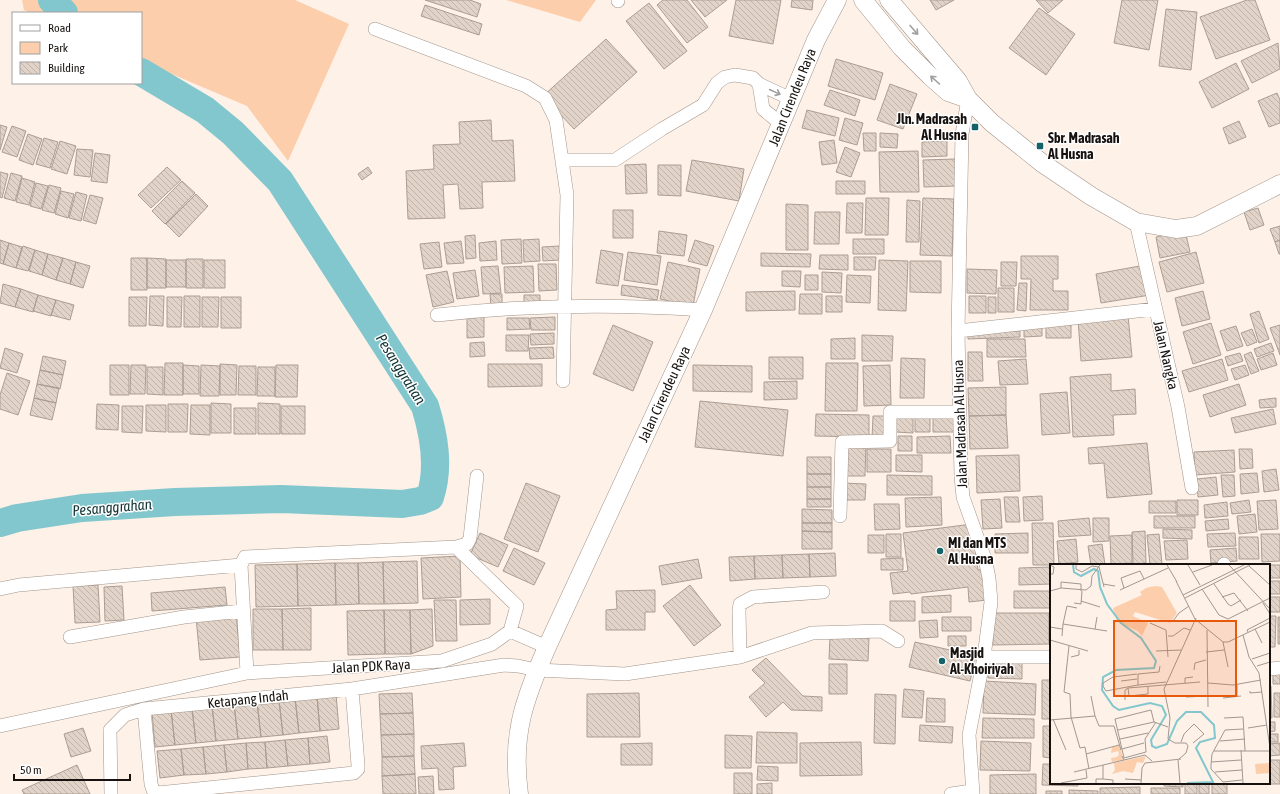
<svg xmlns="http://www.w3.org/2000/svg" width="1280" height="794" font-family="'Asap Condensed',sans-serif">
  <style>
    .green { fill: #fcceac }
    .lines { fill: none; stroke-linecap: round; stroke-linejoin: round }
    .river { stroke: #82c7cd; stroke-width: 28 }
    .building { fill: url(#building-back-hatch); stroke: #ab9d93 }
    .street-casing { stroke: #a2948a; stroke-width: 14 }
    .secondary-casing { stroke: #a2948a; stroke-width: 19 }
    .street { stroke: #fff; stroke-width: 13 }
    .secondary { stroke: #fff; stroke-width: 18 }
    .oneway { stroke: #a2a09f }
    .poi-dot { fill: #146369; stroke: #fff; stroke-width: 1.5 }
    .labels { text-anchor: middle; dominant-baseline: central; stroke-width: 3; stroke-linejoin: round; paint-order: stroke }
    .street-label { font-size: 14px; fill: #17120f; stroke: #fff }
    .poi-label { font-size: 14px; font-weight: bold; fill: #17120f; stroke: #fff; text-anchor: start }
    .water-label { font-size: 15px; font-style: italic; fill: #113436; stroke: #fff }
    .inset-river { fill: none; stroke: #82c7cd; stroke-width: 2 }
    .inset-road { fill: none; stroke: #a19891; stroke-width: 1 }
    .view { fill: #e8590c; fill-opacity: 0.15; stroke: #e8590c; stroke-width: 2 }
    .inset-edge { fill: none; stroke: #17120f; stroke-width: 2 }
  </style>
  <defs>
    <pattern id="building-back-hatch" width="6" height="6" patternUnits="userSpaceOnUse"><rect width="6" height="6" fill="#e2d3c8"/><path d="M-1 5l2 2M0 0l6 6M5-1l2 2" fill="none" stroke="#c1b4ab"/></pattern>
  </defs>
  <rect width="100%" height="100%" fill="#fdf1e8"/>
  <path class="green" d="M22 0H295L349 24 288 161 247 106 141 61V13H30L24 10Z
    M506 0H596L580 22Z"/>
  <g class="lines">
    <path class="river" d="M52 0 64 13
      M0 523 17 518 82 508 175 502 281 499 402 504 420 501 430 497C440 467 434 435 425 406L280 181 233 133 205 110 141 72"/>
  </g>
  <path class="building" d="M425 0H470L481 4 477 17Z
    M663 0H687L708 27 687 43 657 5Z
    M691 0H727L705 17Z
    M736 0H781L773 44 729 36Z
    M792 0H813L812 10 791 7Z
    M930 0H954L936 10Z
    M1036 0H1063L1048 13Z
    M1122 0H1158L1149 50 1114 43Z
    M1247 0H1255L1270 40 1216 59 1200 17Z
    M649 3 687 51 664 69 626 21Z
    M425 5 482 24 479 35 421 16Z
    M1039 8 1075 34 1046 75 1009 48Z
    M1166 9 1197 12 1191 70 1159 66Z
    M606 39 637 72 574 129 543 96Z
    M1278 43 1280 69 1252 83 1241 61Z
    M836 59 883 73 875 100 828 86Z
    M1236 63 1249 89 1212 108 1199 82Z
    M890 84 917 94 903 129 877 120Z
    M830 90 860 100 855 116 824 105Z
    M1277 93 1280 100V123L1269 127 1258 101Z
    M807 110 839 118 835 136 802 128Z
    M845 118 863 123 857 145 839 140Z
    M491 120 492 141 513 140 515 181 482 182 483 208 460 209 458 184 443 185 445 218 408 219 406 171 434 169 433 145 460 144 459 122Z
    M1239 121 1246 137 1229 144 1223 128Z
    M0 125 7 127 0 150Z
    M12 126 26 131 17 157 2 152Z
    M863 133H876V151H864Z
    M880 133 898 134 897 148 880 147Z
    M28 134 42 139 33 165 19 160Z
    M44 138 58 142 50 168 36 164Z
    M834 140 837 163 822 165 819 142Z
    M60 141 76 146 67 174 51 169Z
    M947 141V156L922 157V142Z
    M845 147 860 153 851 177 836 172Z
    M77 149 93 150 90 177 74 175Z
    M918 151 919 192H880L879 152Z
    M95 153 110 155 107 183 91 181Z
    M956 159 957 186 924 187 923 160Z
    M692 160 744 169 739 201 686 191Z
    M646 164 647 193 626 194 625 165Z
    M658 165H681V196L658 195Z
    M167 167 181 180 151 208 138 195Z
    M368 167 372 173 362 180 358 174Z
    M0 172 8 174 2 198 0 197Z
    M11 173 22 176 15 201 4 198Z
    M22 178 35 182 29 205 16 202Z
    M182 181 195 193 165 224 152 211Z
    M836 181H865V194H836Z
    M36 183 48 186 41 209 30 206Z
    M49 185 61 188 54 213 42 210Z
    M61 191 74 194 68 218 55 214Z
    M76 192 87 195 81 221 69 218Z
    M196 194 208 206 179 237 166 224Z
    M90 195 103 198 96 224 83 220Z
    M866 198H889L888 235H865Z
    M923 198 954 199 952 256 920 255Z
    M907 200 920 201 919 242H906Z
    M847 203H863L862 233H846Z
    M786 204 808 205V250H786Z
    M1258 208 1264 225 1250 230 1244 212Z
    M613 210H633V238H613Z
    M815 212H840L839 244H814Z
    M1280 226V240L1275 242 1270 229Z
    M1185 230 1190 252 1160 258 1156 237Z
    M659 231 687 235 684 256 657 253Z
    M475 235 476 258 466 259 465 236Z
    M521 239 522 263 502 264 501 240Z
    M539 239 540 261 524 262 523 240Z
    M853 239H884V254H853Z
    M0 240 9 243 3 264 0 263Z
    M695 240 714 246 707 266 688 261Z
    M1280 240V254H1279L1275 242Z
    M461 241 464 263 447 264 444 243Z
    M496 241 497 260 480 261 479 243Z
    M439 242 442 267 424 269 420 244Z
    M9 243 22 247 16 268 3 264Z
    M23 246 35 250 28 271 16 268Z
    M559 246 560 260 543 261 542 247Z
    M35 250 48 254 42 275 29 271Z
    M601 250 623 254 618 286 596 283Z
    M628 252 661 256 657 285 624 280Z
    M1196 252 1204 283 1167 292 1159 262Z
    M761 253 811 254 810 267 761 266Z
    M48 254 63 258 56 280 42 275Z
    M820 255H848V270L819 269Z
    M1021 256H1058V279H1053V291H1068V310H1030L1031 279H1021Z
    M854 257H876L875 270H854Z
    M63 258 76 262 70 284 56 280Z
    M131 258H147V290H131Z
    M147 258 166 259V288H147Z
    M186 259H203V288H186Z
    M166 260H186V287H166Z
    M204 260H225V288H204Z
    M879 260 908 261 906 311 878 310Z
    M910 261H941V293L910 292Z
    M76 262 90 266 83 288 70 284Z
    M668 262 700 269 693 306 660 299Z
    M1001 262H1017L1016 286H1001Z
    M538 264H556L557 290 539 291Z
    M1145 265 1150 295 1101 303 1096 274Z
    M498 266 501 293 483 294 481 267Z
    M533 266 534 292 505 293 504 267Z
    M967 269 997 270 996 294 967 293Z
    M475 270 479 296 457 299 453 273Z
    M447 271 454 302 433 307 426 275Z
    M782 271H801L800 287 782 286Z
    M822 272 842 273 841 293 822 292Z
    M805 275H818V290H805Z
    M847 275 871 276 870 303 846 302Z
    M1019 283H1027L1026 311 1017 310Z
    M3 284 21 289 15 307 0 303Z
    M622 285 659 290 657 300 621 295Z
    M998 288H1014V312H998Z
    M21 289 38 295 33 312 15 307Z
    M795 291V310L746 311V292Z
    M1203 291 1210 319 1182 326 1175 298Z
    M490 294H502V308H491Z
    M800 294H822V314H799Z
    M38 295 56 300 51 316 33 311Z
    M524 295H540V306L524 307Z
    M150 296H164L163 326 149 325Z
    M184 296H200V327H184Z
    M826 296H842V312H826Z
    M969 296H986V313H969Z
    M129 297H147L146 326H129Z
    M167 297H182L181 327H167Z
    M202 297H219L218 327H202Z
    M221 297H241V328H221Z
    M988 297H996V313H988Z
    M56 300 74 305 70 320 51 315Z
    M1259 311 1269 339 1259 343 1250 314Z
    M467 314H484V337L467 338Z
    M1128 315 1132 357 1081 361 1078 319Z
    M555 317V330H531L530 318Z
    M507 318H529L530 329 507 330Z
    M1071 323V338H1046V324Z
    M1211 323 1221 355 1193 364 1183 332Z
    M613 325 653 342 633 391 593 374Z
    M1042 325V336L1024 337V326Z
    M1280 325V355L1270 328Z
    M1236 326 1243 346 1227 351 1220 331Z
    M1252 329 1257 342 1247 346 1241 333Z
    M1020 331V337L968 339V333Z
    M554 333V344L531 345 530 334Z
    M506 335H529L528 351H506Z
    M862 335 893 336 892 361H862Z
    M855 338V359H831V339Z
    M987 339H1025L1026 357H987Z
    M484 342 485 356 470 357V343Z
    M1271 343 1274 351 1257 357 1254 349Z
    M553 347 554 358 530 359 529 348Z
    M5 348 23 354 17 373 0 368Z
    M968 352H982L983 381H968Z
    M1251 352 1259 371 1251 374 1244 355Z
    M1240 353 1243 361 1228 366 1225 357Z
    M1273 353 1277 365 1261 370 1257 359Z
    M43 356 66 361 63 375 40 370Z
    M769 357H803V379H769Z
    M901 358 925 359 924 398H900Z
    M1026 359 1028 384 1000 385 998 361Z
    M1222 359 1228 380 1189 392 1182 371Z
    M165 363H183V395H164Z
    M826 363H858L857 411H825Z
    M220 364 237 365 236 395H220Z
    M488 364H542V386L488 387Z
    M110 365H129V395H110Z
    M131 365H146L145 394H130Z
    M183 365 199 366V394H183Z
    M201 365 220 366 219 396H200Z
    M276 365H298L297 397H275Z
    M693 365 752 366V392L693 391Z
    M890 365 891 405 864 406 863 366Z
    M1245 365 1249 375 1235 380 1231 369Z
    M239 366H256V395H238Z
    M147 367H163V395L147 394Z
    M258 367H275V396H257Z
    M40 370 63 375 60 389 37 384Z
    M7 373 30 381 18 415 0 409V395Z
    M1111 374V391L1135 389 1136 414 1113 415 1114 435 1073 437 1070 377Z
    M797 381V399L764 400V382Z
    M37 384 59 388 56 403 34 398Z
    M1239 384 1246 405 1210 417 1203 395Z
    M1006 387V415L969 416 968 388Z
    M1067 392 1070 433 1042 435 1040 394Z
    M34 398 56 403 52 420 30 415Z
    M1276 398V407L1260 408 1259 400Z
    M700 401 788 410 783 456 695 447Z
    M211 403 231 404V433H211Z
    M258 403 280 404V434H258Z
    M97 404 119 405 118 430 96 429Z
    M168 404H188L187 432H168Z
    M146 405H166V432L146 431Z
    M191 405H210V435L190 434Z
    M122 406H143L142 433 122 432Z
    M281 406H305V434H281Z
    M234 408H256V434H234Z
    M1273 409 1276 424 1235 433 1231 418Z
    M915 413 930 414V432H915Z
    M816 414 869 415V437L815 436Z
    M933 414H955V432H933Z
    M897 415H913V433L896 432Z
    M1006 415 1008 448 970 449 969 416Z
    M873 416H886V439H872Z
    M898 436H912V451H898Z
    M950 436 951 453H917V437Z
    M845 443 866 444 865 476H844Z
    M1147 443 1152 494 1107 498 1104 463 1089 464 1088 448Z
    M867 449H891V472H867Z
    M1239 449H1252L1253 468 1240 469Z
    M1234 450 1235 472 1195 475 1194 452Z
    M896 455H922V472L896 471Z
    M1019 455 1020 491 977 493 976 456Z
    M807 457H831V474H807Z
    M1276 469 1279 490 1264 492 1262 471Z
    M1257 473 1259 492 1241 494 1240 474Z
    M807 474H831V487H807Z
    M887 475 932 476V495H887Z
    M1221 475H1234L1235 496 1223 497Z
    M1216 477 1218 495 1198 497 1197 479Z
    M526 483 560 496 538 552 504 539Z
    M843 483 866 484 865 500H843Z
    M807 487H831V499H807Z
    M1042 496 1043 520 1024 521 1023 497Z
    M941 497 942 525 906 527 905 498Z
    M1004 497H1018L1020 522H1006Z
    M807 499H831V507H807Z
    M1000 499 1002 528 983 529 981 500Z
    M1177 500H1198V515H1177Z
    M1249 500 1251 512 1232 514 1230 503Z
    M1276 500 1278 529 1259 530 1257 501Z
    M1149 501H1176V513H1149Z
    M1227 502 1228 516 1205 518 1204 505Z
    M874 504H899L900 529 875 530Z
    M802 509 832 510V523H802Z
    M1255 514 1257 532 1239 534 1237 516Z
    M1154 516H1195V528H1154Z
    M1089 518 1091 535 1059 537 1058 521Z
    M1093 518H1109V541L1093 542Z
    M1228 519 1229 529 1206 531 1205 521Z
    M802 523H832V532L802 531Z
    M1032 523H1053L1054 565H1033Z
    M972 524 978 570 983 569 987 600 969 602 968 587 911 594 910 592 893 594 890 573 908 571 903 533Z
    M1163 529 1192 530V539L1163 538Z
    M802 531 832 532V549H802Z
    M1145 531 1146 563 1133 564 1132 532Z
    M480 533 508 545 498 567 470 555Z
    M1028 533V553H995V534Z
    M1235 533 1236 546 1208 547 1207 534Z
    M886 534H901V557H886Z
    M1159 534 1162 564 1150 565 1147 535Z
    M1261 534H1280V561L1262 562Z
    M868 535H884V553H868Z
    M1132 535V563L1111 564 1110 536Z
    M1239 537H1258L1259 559H1239Z
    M1076 539 1078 562 1059 564 1057 541Z
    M1187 540 1188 559 1166 560 1164 541Z
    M1102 544 1105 565H1091L1088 546Z
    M514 548 545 563 534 585 503 571Z
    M1236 548 1237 561 1211 563 1210 550Z
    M835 553 836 576 810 577 809 554Z
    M809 554 810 577 783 578 782 555Z
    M782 555 783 578 755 579 754 556Z
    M460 556 461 597 423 599 421 558Z
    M754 556 755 579 730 581 729 557Z
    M903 558V570H881V559Z
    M698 559 702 578 662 585 659 566Z
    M417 561 418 603 384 604 383 562Z
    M383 562 384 604H359L358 563Z
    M335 563H358L359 604 336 605Z
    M335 563 336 605 298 606 297 564Z
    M297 564 298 606 256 607 255 565Z
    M1263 565H1280V578H1269V565Z
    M1051 567V584L1019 585V568Z
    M1269 581H1280V594H1269Z
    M98 585 100 622 75 623 73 586Z
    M690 585 721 625 694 646 663 606Z
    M122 586 124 620 105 621 104 587Z
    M225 587 227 605 152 611 151 593Z
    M655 590V612H645V630H606V610L617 609 616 591Z
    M1014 591H1050V608H1014Z
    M951 595V612L922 613V597Z
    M1269 597H1280V612H1269Z
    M490 599V624L460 625V600Z
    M434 600H456L457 641H436Z
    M890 601H915V621H890Z
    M311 608V650H283L282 609Z
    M253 609H282L283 650H253Z
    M432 609 433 646 411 654 410 610Z
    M384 610H410L411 654H385Z
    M384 610 385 654 348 655 347 611Z
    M236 613 240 657 200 660 196 617Z
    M992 613H1049V644L993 645Z
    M1269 616H1276L1275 647H1269Z
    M942 617H971V631H942Z
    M1278 617H1280V644H1278Z
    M937 620 938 637 920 638 919 621Z
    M948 636H966V646H948Z
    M830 637 869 638 868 661 829 659Z
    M915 642 976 656 970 681 909 667Z
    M766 658 803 696 822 697V711L791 710 783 702 766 717 749 697 765 683 752 670Z
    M989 660 1022 661V679L988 678Z
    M829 664H847V694H829Z
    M1273 673H1280V684H1273Z
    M1042 680H1051V719H1042Z
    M984 681 1036 684 1035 715 983 713Z
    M1269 686H1271L1272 718H1269Z
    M904 689 924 691 922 718 902 717Z
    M412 693 413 713 380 714 379 694Z
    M639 693 640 737H587V694Z
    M1274 693H1280V717H1274Z
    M336 694 339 729 320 731 317 696Z
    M875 694 896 695 895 744 874 743Z
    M317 696 320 731 299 733 295 698Z
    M295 698 299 733 283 735 279 700Z
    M927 698 945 699V722H926Z
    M279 700 283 735 261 737 257 702Z
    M257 702 261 737 238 739 234 704Z
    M234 704 238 739 216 741 212 706Z
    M212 706 216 741 196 743 192 708Z
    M192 708 196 743 175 745 171 710Z
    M171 710 175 745 155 747 152 712Z
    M413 713 414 734 381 735 380 714Z
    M983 718 1034 719V738H982Z
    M1269 722H1275V731L1269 732Z
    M920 725 953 727 952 743 919 741Z
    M1043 726H1051V758L1043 757Z
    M83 728 91 751 71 757 64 734Z
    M757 732 797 733V763H756Z
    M414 734V756L382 757 381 735Z
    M1269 734H1278V742H1269Z
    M725 735 752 736 751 768H725Z
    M327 736 330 762 310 764 308 738Z
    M308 738 310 764 288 766 285 740Z
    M285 740 288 766 267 768 265 742Z
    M981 741 1031 743 1030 771 980 770Z
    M265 742 267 768 248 769 246 743Z
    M861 742 862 775 800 776V743Z
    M246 743 248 769 227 772 224 745Z
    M464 743 466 766 453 767 454 789 439 790 438 768 422 769 421 746Z
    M652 743V765H621V744Z
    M1280 743V755L1269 756V744Z
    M224 745 227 772 206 774 203 747Z
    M203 747 206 774 184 775 181 749Z
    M181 749 184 775 160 778 157 751Z
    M414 756 415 774 382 776V757Z
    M1269 760H1280V784H1269Z
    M1043 764H1051V783H1078V786L1042 785Z
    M77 765 90 794H24L22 790Z
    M758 766 778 767V781L757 780Z
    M734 773H752V794H734Z
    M415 774 416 794H383L382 776Z
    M1036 774V794H990V775Z
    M433 776 434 794H419L418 777Z
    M772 783V794H757V784Z
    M1164 783H1183V787L1164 786Z
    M1185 783H1197V794H1185Z
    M1199 783H1209V794H1199Z
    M1212 783H1227V794H1212Z
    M1140 787V794H1100V788Z
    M1151 788H1180V794H1151Z
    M1069 790 1098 791V794H1069Z
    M1046 791H1062V794H1046Z"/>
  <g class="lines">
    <g class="street-casing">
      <path id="street" d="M618 1V0
        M375 29 526 86 545 98 556 120 567 195 563 381
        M759 84 763 109 781 124
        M968 99 962 134 958 331 961 476 963 497 985 559 989 578 991 602 984 657 969 735 973 794
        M563 160H615L662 129 703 105 717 83 725 77 735 75 753 78 759 84 791 99
        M1136 222 1178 407 1192 488
        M437 315C525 305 615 304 703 310
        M958 331 1155 309
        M477 476 470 538 467 544 456 547 245 557 241 565 247 673 442 661 492 644 510 631 547 647
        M840 516 842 442 890 441V412H958
        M456 547 517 606 510 631
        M1224 564V565
        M0 589 19 585 241 565
        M70 637 184 617 242 611
        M740 657 739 611 740 604 753 597 823 592
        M984 657H1051
        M1269 669 1280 668
        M144 709 151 784 153 790 158 793 354 773 358 769V765L352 689
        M0 726 247 673
        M111 794 110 730 125 715 144 709 352 689 504 665 518 666 537 670 625 674 740 657 812 633 882 631 898 641
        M951 794 972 791"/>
    </g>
    <g class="secondary-casing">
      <path id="secondary" d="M863 0 902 48 930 76 948 92 968 99
        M889 0 958 81 968 99 992 123 1042 163 1091 196 1136 222 1176 229 1197 226 1280 184
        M519 794C511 735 524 700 547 647L703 310 816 40 837 0"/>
    </g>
    <use href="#street" class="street"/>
    <use href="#secondary" class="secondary"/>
  </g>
  <defs><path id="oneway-shaft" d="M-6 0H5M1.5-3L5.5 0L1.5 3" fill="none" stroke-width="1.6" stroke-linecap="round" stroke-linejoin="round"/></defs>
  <g class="oneway">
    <use href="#oneway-shaft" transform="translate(914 30) rotate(49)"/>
    <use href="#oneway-shaft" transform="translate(935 80) rotate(-138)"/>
    <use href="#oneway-shaft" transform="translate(775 92) rotate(25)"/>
  </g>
  <g class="poi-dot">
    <rect x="971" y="123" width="8" height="8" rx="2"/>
    <rect x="1036" y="142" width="8" height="8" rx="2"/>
    <circle cx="940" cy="551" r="4"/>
    <circle cx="942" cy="661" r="4"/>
  </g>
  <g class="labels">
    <g class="street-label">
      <text transform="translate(792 97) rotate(-68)">Jalan Cirendeu Raya</text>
      <text transform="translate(1166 355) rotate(77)">Jalan Nangka</text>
      <text transform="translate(664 394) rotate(-65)">Jalan Cirendeu Raya</text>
      <text transform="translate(960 424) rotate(-92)">Jalan Madrasah Al Husna</text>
      <text transform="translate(371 666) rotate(-3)">Jalan PDK Raya</text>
      <text transform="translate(248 699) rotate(-6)">Ketapang Indah</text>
    </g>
    <g class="poi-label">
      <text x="967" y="119" text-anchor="end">Jln. Madrasah<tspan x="967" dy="16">Al Husna</tspan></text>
      <text x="1048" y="138">Sbr. Madrasah<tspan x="1048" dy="16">Al Husna</tspan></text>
      <text x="948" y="543">MI dan MTS<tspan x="948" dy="16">Al Husna</tspan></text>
      <text x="950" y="653">Masjid<tspan x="950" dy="16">Al-Khoiriyah</tspan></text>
    </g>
    <g class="water-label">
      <text transform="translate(401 369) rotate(58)">Pesanggrahan</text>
      <text transform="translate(112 507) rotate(-5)">Pesanggrahan</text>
    </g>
  </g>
  <g transform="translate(1050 564)">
    <rect width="220" height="220" fill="#fdf1e8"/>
    <path d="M105 22 112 23 127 49 120 59 85 48 83 52 98 59 92 72 88 67 67 58 63 44 92 31 90 28 96 24ZM70 181 73 196 62 198 61 194 67 193 69 190 68 187 61 189 62 183ZM96 192 93 199 87 198 83 209 73 207 62 210 65 206 64 199ZM219 199 220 209 206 210 205 200Z" fill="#fcceac"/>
    <path class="inset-river" d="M23 1 24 8 31 12 44 5 48 7 50 23 57 40 71 59 91 74 106 97 104 104 66 106 53 113 52 126 63 142 69 146 100 139 112 142 116 151 101 176 102 182 106 184 117 180 127 157 136 148H151L164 161 165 174 150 178 146 184 163 218 137 219"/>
    <path class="inset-road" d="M0 1 4 3 3 10H0M26 1V5L32 8 42 2 49 3 54 23M117 1 127 18M138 1 150 21M179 1 220 45M199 2 220 21M143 8 162 1M126 17 145 55 173 78H178L220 58M53 20 65 22M164 20 178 40 181 42 191 36M11 24V18L31 20V27M74 24 71 14 90 7 94 15M152 25 169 51 178 55 220 34M70 26 118 4M0 27 11 24 36 26 41 22 42 12 50 1M133 31 194 1M172 33 184 29 198 47M135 34 200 1M31 37 50 43M24 39 31 40 32 27M213 39 220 50M123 57 129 49 139 42M100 59 116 66 118 93M13 60 17 42 27 44M0 63 12 65M45 65 47 53M205 65 212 79M157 66 158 143M198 68 197 66 220 54M193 71 199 93 209 109 220 184M12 72 13 60 57 67M118 72H123L134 64 140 66M0 76 38 87M173 78 178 103M19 82 14 128 20 130 21 153M106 87 131 86M156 88 174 86M21 93 29 91V86M202 95 220 89M110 102 109 108 88 110V121L116 118M207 102 220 98M144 106 145 99 156 96M87 110 63 113 53 119V122L56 127 88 121M71 117 87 115M135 119V114L143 113M158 119 183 121 211 116M78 124 79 132 98 130V123M200 127V129L212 128M41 132 45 152M136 133 157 132M187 133V120M173 134 191 132M75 136V126L78 124 150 118M21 153 30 184 35 183 39 205M174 154 193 153 195 187M3 155 16 186M0 156 45 152 49 162H64L71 186M104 158 101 146 65 155 74 194 96 188 95 175 106 158M198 164 217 161M68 166 104 158 118 163M70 175 98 169M170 177 195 175M131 178 134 170 144 160 154 170 143 179M72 185 94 179M191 186 193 219M164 187H220M36 190 69 181M72 192 74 196 95 191 102 197M129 195 136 189 138 182 136 179H125L118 175 120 154 114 125 146 54M128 196 130 219M161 198 191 196M24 208 74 196M165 208 192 206M53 215V201M75 215 91 216M192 216 173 218 161 205V201L162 190 175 166 193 165M11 219 37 214 36 206M46 219V215H53L63 216V219M91 219 92 204 95 199 131 195"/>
    <path class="view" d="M64 57H186V132H64Z"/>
    <rect width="220" height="220" class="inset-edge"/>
  </g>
  <rect x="12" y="12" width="130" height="72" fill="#ffffff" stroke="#a2a09f"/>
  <rect x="20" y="25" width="20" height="6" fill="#ffffff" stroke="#a2a09f"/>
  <text x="48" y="32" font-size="12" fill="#17120f">Road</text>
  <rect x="20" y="42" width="20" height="12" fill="#fcceac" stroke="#a2a09f"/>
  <text x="48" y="52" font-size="12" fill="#17120f">Park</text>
  <rect x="20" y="62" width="20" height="12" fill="url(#building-back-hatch)" stroke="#a2a09f"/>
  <text x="48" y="72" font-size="12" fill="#17120f">Building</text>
  <path d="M14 774v6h116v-6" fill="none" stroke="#17120f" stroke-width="2"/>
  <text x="20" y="774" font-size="12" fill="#17120f" stroke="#ffffff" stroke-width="3" paint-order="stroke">50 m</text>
</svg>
